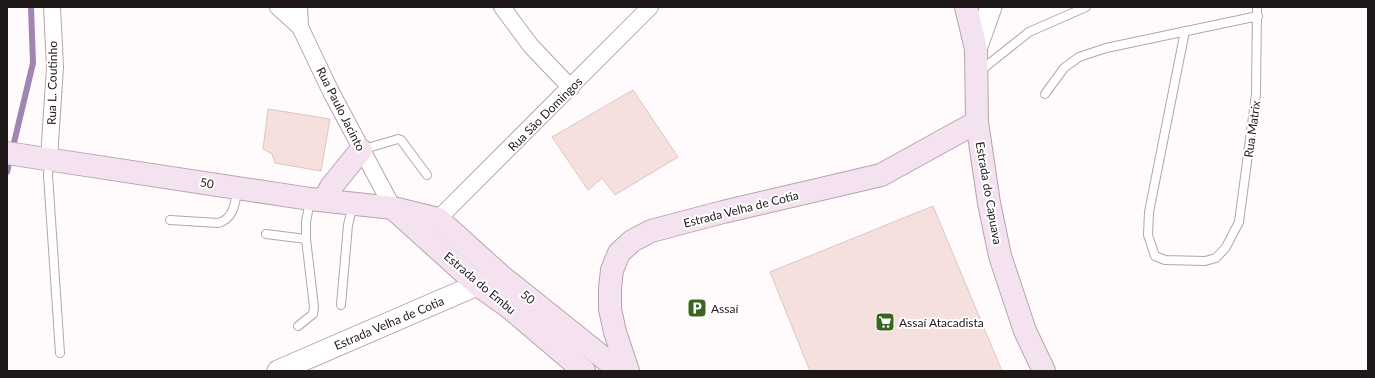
<svg xmlns="http://www.w3.org/2000/svg" width="1375" height="378" font-family="Lato,sans-serif">
  <style>
    .lines { fill: none; stroke-linecap: round; stroke-linejoin: round }
    .stream { stroke: #a084b4; stroke-width: 6 }
    .building { fill: #f5e0dd; stroke: #dbc7c3 }
    .service-casing { stroke: #b7a4a8; stroke-width: 10 }
    .minor-casing { stroke: #b7a4a8; stroke-width: 18 }
    .tertiary-casing { stroke: #b7a4a8; stroke-width: 23 }
    .secondary-casing { stroke: #b7a4a8; stroke-width: 24 }
    .service { stroke: #fff; stroke-width: 8 }
    .minor { stroke: #fff; stroke-width: 16 }
    .tertiary { stroke: #fff; stroke-width: 21 }
    .secondary { stroke: #f5e2f0; stroke-width: 22 }
    .labels { text-anchor: middle; dominant-baseline: central; stroke-width: 4; stroke-linejoin: round; paint-order: stroke }
    .street-label { font-size: 12px; fill: #1f1819; stroke: #fff }
    .poi-label { font-size: 12px; fill: #1f1819; stroke: #fff; text-anchor: start }
  </style>
  <rect width="100%" height="100%" fill="#fffafb"/>
  <g class="lines">
    <path class="stream" d="M7 172 33 63 31 7"/>
  </g>
  <path class="building" d="M633 90 678 157 615 195 602 178 588 190 552 137Z
    M268 109 330 119 321 171 275 163 272 154 263 149Z
    M933 206 1002 371H810L770 272Z"/>
  <g class="lines">
    <g class="service-casing">
      <path id="service" d="M1185 31 1149 212 1148 235 1155 256 1165 260 1205 261 1216 258 1226 247 1239 222 1256 94 1257 7
        M980 71 1029 32 1086 7
        M1045 94 1064 68 1079 57 1106 48 1258 16
        M361 150 398 139 401 140 427 175
        M49 161 48 175 60 353
        M170 220 218 223C234 219 235 203 238 188
        M266 234 306 239V222L310 200
        M341 305 348 225 353 204
        M298 326 313 314 314 307 306 239"/>
    </g>
    <g class="minor-casing">
      <path id="minor" d="M278 7 300 27
        M299 7 300 27 331 92 393 208
        M502 7 531 46 571 88
        M49 158 55 67 52 7
        M438 219 650 7"/>
    </g>
    <g class="tertiary-casing">
      <path id="tertiary" d="M976 49 991 7
        M278 371 493 278"/>
    </g>
    <g class="secondary-casing">
      <path id="secondary" d="M966 7 976 49 977 122 989 203 1000 256 1025 331 1044 371
        M7 153 310 199 393 208 438 219 500 275 620 371
        M324 200 331 187 361 150
        M395 210 478 285 510 308 584 371
        M628 371 615 332 610 309V288L612 270 619 253 632 241 651 231 723 212 881 175 977 122"/>
    </g>
    <use href="#service" class="service"/>
    <use href="#minor" class="minor"/>
    <use href="#tertiary" class="tertiary"/>
    <use href="#secondary" class="secondary"/>
  </g>
  <defs>
    <g id="parking-square" transform="scale(1)"><rect x="-9" y="-9" width="18" height="18" rx="4" fill="#3a6521" stroke="#fff"/><path d="M-3.5-5.5H1a3.5 3.5 0 0 1 0 7H-1V5.5H-3.5ZM-1-3.4V-.6H.8a1.4 1.4 0 0 0 0-2.8Z" fill="#fff"/></g>
    <g id="supermarket-square" transform="scale(1)"><rect x="-9" y="-9" width="18" height="18" rx="4" fill="#3a6521" stroke="#fff"/><path d="M-6-5.5h2.5l.6 2H6L4.5 2H-2.5L-4.4-4H-6ZM-1.5 3.2a1.3 1.3 0 1 0 .1 0ZM3 3.2a1.3 1.3 0 1 0 .1 0Z" fill="#fff"/></g>
  </defs>
  <g fill-rule="evenodd">
    <use href="#parking-square" x="697" y="308"/>
    <use href="#supermarket-square" x="885" y="322"/>
  </g>
  <g class="labels">
    <g class="street-label">
      <text transform="translate(52 83) rotate(-89)">Rua L. Coutinho</text>
      <text transform="translate(341 109) rotate(63)">Rua Paulo Jacinto</text>
      <text transform="translate(545 114) rotate(-45)">Rua São Domingos</text>
      <text transform="translate(1252 129) rotate(-82)">Rua Matrix</text>
      <text transform="translate(207 183) rotate(9)">50</text>
      <text transform="translate(989 193) rotate(80)">Estrada do Capuava</text>
      <text transform="translate(741 209) rotate(-14)">Estrada Velha de Cotia</text>
      <text transform="translate(480 283) rotate(40)">Estrada do Embu</text>
      <text transform="translate(528 297) rotate(39)">50</text>
      <text transform="translate(389 323) rotate(-23)">Estrada Velha de Cotia</text>
    </g>
    <g class="poi-label">
      <text x="711" y="308">Assaí</text>
      <text x="899" y="322">Assaí Atacadista</text>
    </g>
  </g>
  <rect width="1375" height="378" fill="none" stroke="#1f1819" stroke-width="16"/>
</svg>
